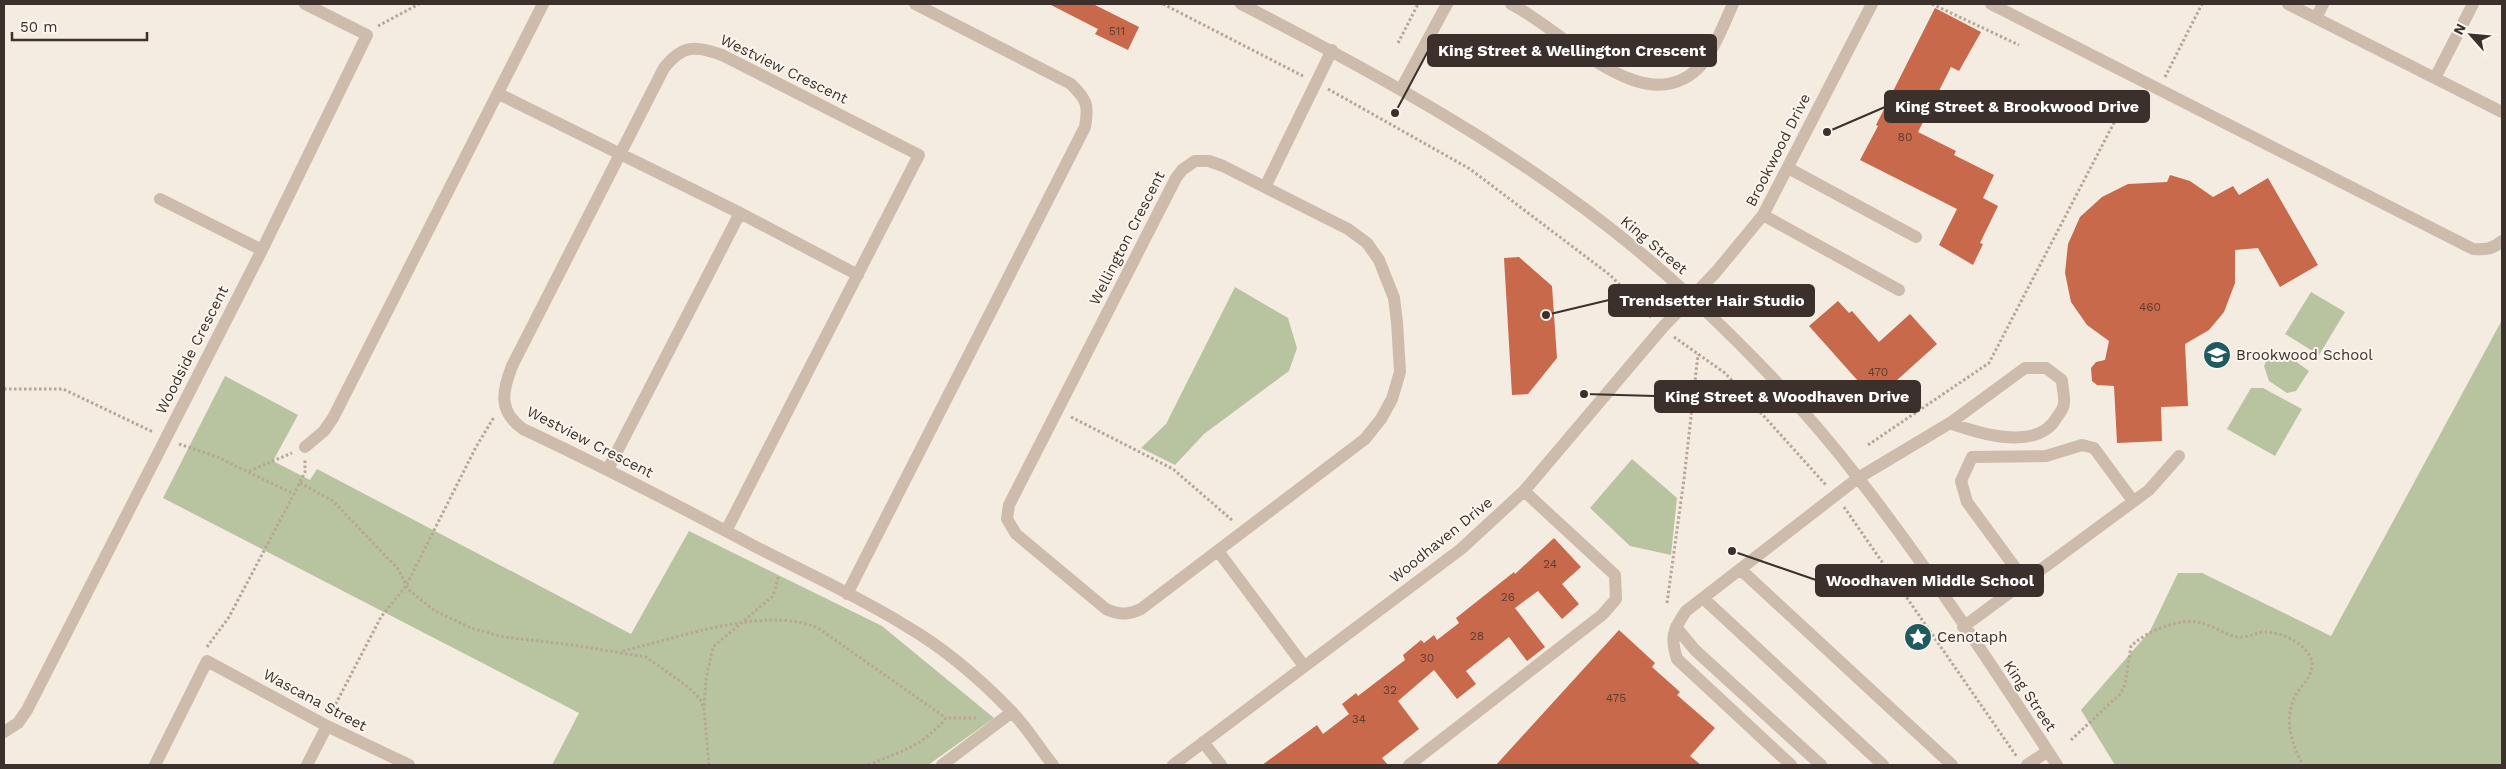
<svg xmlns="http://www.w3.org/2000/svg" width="2506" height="769" font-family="'Work Sans',sans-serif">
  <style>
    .green { fill: #b8c4a0 }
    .building { fill: #c8694b }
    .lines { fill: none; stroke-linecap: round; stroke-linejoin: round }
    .path { stroke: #b9a596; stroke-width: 3; stroke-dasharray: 2.5 2.5; stroke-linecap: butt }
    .minor { stroke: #cdbbac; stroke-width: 12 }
    .labels { text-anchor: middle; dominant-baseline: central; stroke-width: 4; stroke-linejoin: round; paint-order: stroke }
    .number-label { font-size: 12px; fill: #5e3e33 }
    .street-label { font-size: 15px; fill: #3b302b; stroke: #fbf5ee }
    .poi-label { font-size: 15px; fill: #3b302b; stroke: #fbf5ee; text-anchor: start }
    .leader { fill: none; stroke: #3b302b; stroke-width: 2 }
    .callout-dot { fill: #3b302b; stroke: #fbf5ee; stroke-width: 2 }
    .callout { fill: #3b302b; stroke: #3b302b; stroke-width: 2 }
    .callout-label { font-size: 16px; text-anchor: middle; font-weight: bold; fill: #fff }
  </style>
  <rect width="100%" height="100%" fill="#f4ebe1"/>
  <path class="green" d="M1235 287 1288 318 1297 348 1289 371 1204 434 1175 465 1141 448 1166 424Z
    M2311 292 2345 312 2319 355 2285 334Z
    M2502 320V765H2115L2081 710 2150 631 2178 573H2202L2331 636Z
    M2284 353 2309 371 2296 391 2287 393 2269 381 2264 366 2268 357Z
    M225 376 298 415 273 461 310 480 317 469 631 634 689 531 882 626 994 718 928 765H552L579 713 163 498Z
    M2251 388H2263L2302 409 2275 456 2227 429Z
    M1632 459 1677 498 1671 555 1630 546 1590 508Z"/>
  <path class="building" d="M1049 4H1093L1139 27 1128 50 1095 34 1098 29Z
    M1935 8 1981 32 1959 71 1951 67 1918 132 1956 151 1954 155 1994 175 1983 198 1998 206 1980 243 1983 244 1973 265 1939 245 1957 209 1860 160 1878 126 1876 125Z
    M2170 175 2190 181 2213 197 2233 186 2239 195 2268 178 2318 265 2280 287 2258 248 2235 250V283L2224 312 2209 330 2185 344 2188 406 2161 407 2162 441 2117 443 2114 386 2097 385 2092 381 2091 368 2096 362 2105 360 2109 341 2087 325 2071 302 2065 273 2068 244 2080 217 2102 197 2128 184 2167 182Z
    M1519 257 1552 286 1557 358 1528 394 1512 395 1504 258Z
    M1838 301 1849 313 1852 311 1879 342 1910 314 1937 344 1875 400 1809 326Z
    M1554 538 1581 567 1562 584 1579 604 1562 619 1538 591 1515 608 1545 647 1527 661 1509 637 1466 671 1476 684 1457 699 1434 670 1398 701 1419 729 1382 758 1388 765H1262L1317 725 1323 734 1349 714 1342 704 1356 693 1358 696 1405 660 1403 655 1421 640 1424 643 1434 635 1437 640 1459 623 1456 618 1514 572 1515 574Z
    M1619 630 1655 663 1652 667 1680 692 1677 695 1715 728 1690 756 1701 765H1496Z"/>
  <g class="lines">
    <path class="path" d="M1163 4 1303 76
      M1932 4 2019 45
      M378 26 419 4
      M1398 43 1418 4
      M2165 77 2202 4
      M1328 89 1470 169 1610 275 1652 318
      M1674 337 1725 373 1826 485
      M4 389H63L153 432
      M1071 417 1173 469 1233 521
      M179 444 215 456 294 494
      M1868 445 1989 363 2131 90
      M249 471 292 453
      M300 483 333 501 398 569 409 590 435 611 471 628 504 637 573 645 646 657 687 686 700 699 704 708
      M1844 507 2017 757
      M1667 603 1684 479 1698 354
      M207 647 229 617 294 494 305 472V460
      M623 651C677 638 767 605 818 628L946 718
      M331 713 381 617 406 586 476 447 494 417
      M2071 740 2120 694 2125 685 2131 646C2147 631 2180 617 2202 623 2214 626 2228 637 2241 637 2249 637 2256 633 2264 632 2280 631 2310 645 2312 663 2313 674 2305 682 2299 690 2282 714 2290 741 2303 765
      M709 765 704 708 706 679 713 647 773 596 779 575
      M868 765C902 751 923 746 946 718H978"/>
    <path class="minor" d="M1241 4C1401 86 1560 174 1693 299 1752 354 1810 415 1859 479 1930 570 1994 669 2057 765
      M1511 4C1563 29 1648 129 1704 62 1715 48 1725 21 1733 4
      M1991 4 2473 249C2485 250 2493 249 2502 241
      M2288 4 2502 112
      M2316 18 2323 4
      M2435 78 2473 4
      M1401 89 1447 4
      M499 94 740 213 858 275
      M1195 161H1209L1223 166 1348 229 1367 243 1379 260 1394 298 1397 322 1400 372 1392 399 1381 419 1365 439 1141 609C1128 615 1119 615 1106 609L1016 534 1007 519 1009 505 1176 178 1182 170Z
      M1788 168 1916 237
      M1265 187 1332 50
      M160 199 262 250
      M1763 215 1899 290
      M305 447 324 431 333 418 543 4
      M608 469 740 213
      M726 531 919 155 722 55C695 45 682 45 664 68L512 366C502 392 498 411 523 429 602 466 679 506 756 547 806 573 858 596 906 626 944 648 981 680 1011 711 1027 727 1039 748 1053 765
      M1218 551 1304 666
      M1740 569 1952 765
      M2025 581 1967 502 1961 481 1972 457 2046 456 2082 445 2094 448 2133 501
      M847 594 1085 127C1089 105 1087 100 1071 84L915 4
      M1703 598 1883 765
      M1676 627 1695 650 1821 765
      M1963 627 2149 490 2179 456
      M4 732 18 723 27 710 262 250 367 35 305 4
      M1203 742 1221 765
      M155 765 207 661 327 726 409 765
      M307 765 327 726
      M942 765 1012 712
      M1173 765 1461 549 1524 491 1663 327 1716 272 1763 215 1872 4
      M1409 765 1602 615 1616 599 1615 575 1524 491
      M1791 765 1677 659C1670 637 1673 630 1686 611L1858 478 1950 423 2025 368H2046L2062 380C2062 387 2065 396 2064 403 2064 408 2060 413 2057 417 2038 452 1980 434 1950 423
      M2027 765 2048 751"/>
  </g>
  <defs>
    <g id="school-disc" transform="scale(1.4375)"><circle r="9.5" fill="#1f5a5e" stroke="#fbf5ee"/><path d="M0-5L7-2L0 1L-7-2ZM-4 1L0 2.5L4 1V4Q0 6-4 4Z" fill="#fff"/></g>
    <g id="sight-disc" transform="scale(1.4375)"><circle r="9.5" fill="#1f5a5e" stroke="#fbf5ee"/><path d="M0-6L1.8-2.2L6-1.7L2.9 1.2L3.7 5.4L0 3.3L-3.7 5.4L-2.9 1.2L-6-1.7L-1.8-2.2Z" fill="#fff"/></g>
  </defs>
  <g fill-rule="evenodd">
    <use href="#school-disc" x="2217" y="355"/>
    <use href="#sight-disc" x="1918" y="637"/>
  </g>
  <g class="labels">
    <g class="number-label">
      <text x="1117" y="31">511</text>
      <text x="1905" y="137">80</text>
      <text x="2150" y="307">460</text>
      <text x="1878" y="372">470</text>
      <text x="1550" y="564">24</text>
      <text x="1508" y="597">26</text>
      <text x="1477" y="636">28</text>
      <text x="1427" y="658">30</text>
      <text x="1390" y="690">32</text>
      <text x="1616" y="698">475</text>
      <text x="1359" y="719">34</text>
    </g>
    <g class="street-label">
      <text transform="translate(784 69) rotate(26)">Westview Crescent</text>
      <text transform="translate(1778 150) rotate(-63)">Brookwood Drive</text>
      <text transform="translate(1127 238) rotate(-63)">Wellington Crescent</text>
      <text transform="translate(1654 245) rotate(40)">King Street</text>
      <text transform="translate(192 350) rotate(-63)">Woodside Crescent</text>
      <text transform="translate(590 442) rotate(27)">Westview Crescent</text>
      <text transform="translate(1441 540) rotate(-39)">Woodhaven Drive</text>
      <text transform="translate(2030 696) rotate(56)">King Street</text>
      <text transform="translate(315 700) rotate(28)">Wascana Street</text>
    </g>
    <g class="poi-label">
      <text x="2236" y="355">Brookwood School</text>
      <text x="1937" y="637">Cenotaph</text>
    </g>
  </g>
  <path class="leader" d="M1395 113L1428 51M1827 132L1885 107M1546 315L1609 300M1584 394L1655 396M1732 551L1816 580"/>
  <g class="callout-dot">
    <circle cx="1395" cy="113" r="5"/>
    <circle cx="1827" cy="132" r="5"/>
    <circle cx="1546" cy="315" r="5"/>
    <circle cx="1584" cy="394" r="5"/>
    <circle cx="1732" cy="551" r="5"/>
  </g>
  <g class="callout">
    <rect x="1428" y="35" width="288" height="31" rx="5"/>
    <rect x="1885" y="91" width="264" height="31" rx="5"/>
    <rect x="1609" y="285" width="205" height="31" rx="5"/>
    <rect x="1655" y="381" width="265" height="31" rx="5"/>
    <rect x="1816" y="565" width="227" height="31" rx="5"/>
  </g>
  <g class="callout-label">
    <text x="1572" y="56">King Street &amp; Wellington Crescent</text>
    <text x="2017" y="112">King Street &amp; Brookwood Drive</text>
    <text x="1712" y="306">Trendsetter Hair Studio</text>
    <text x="1787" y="402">King Street &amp; Woodhaven Drive</text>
    <text x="1930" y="586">Woodhaven Middle School</text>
  </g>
  <rect width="2506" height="769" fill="none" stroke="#3b302b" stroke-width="10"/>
  <g transform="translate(2471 35) rotate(297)" stroke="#fbf5ee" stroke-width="4" paint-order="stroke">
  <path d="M0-4L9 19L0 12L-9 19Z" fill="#3b302b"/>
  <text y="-8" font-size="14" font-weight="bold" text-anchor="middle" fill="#3b302b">N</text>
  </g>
  <path d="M12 32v8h135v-8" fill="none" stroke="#3b302b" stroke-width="2.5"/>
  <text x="20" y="32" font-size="15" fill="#3b302b" stroke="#fbf5ee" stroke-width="4" paint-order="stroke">50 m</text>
</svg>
